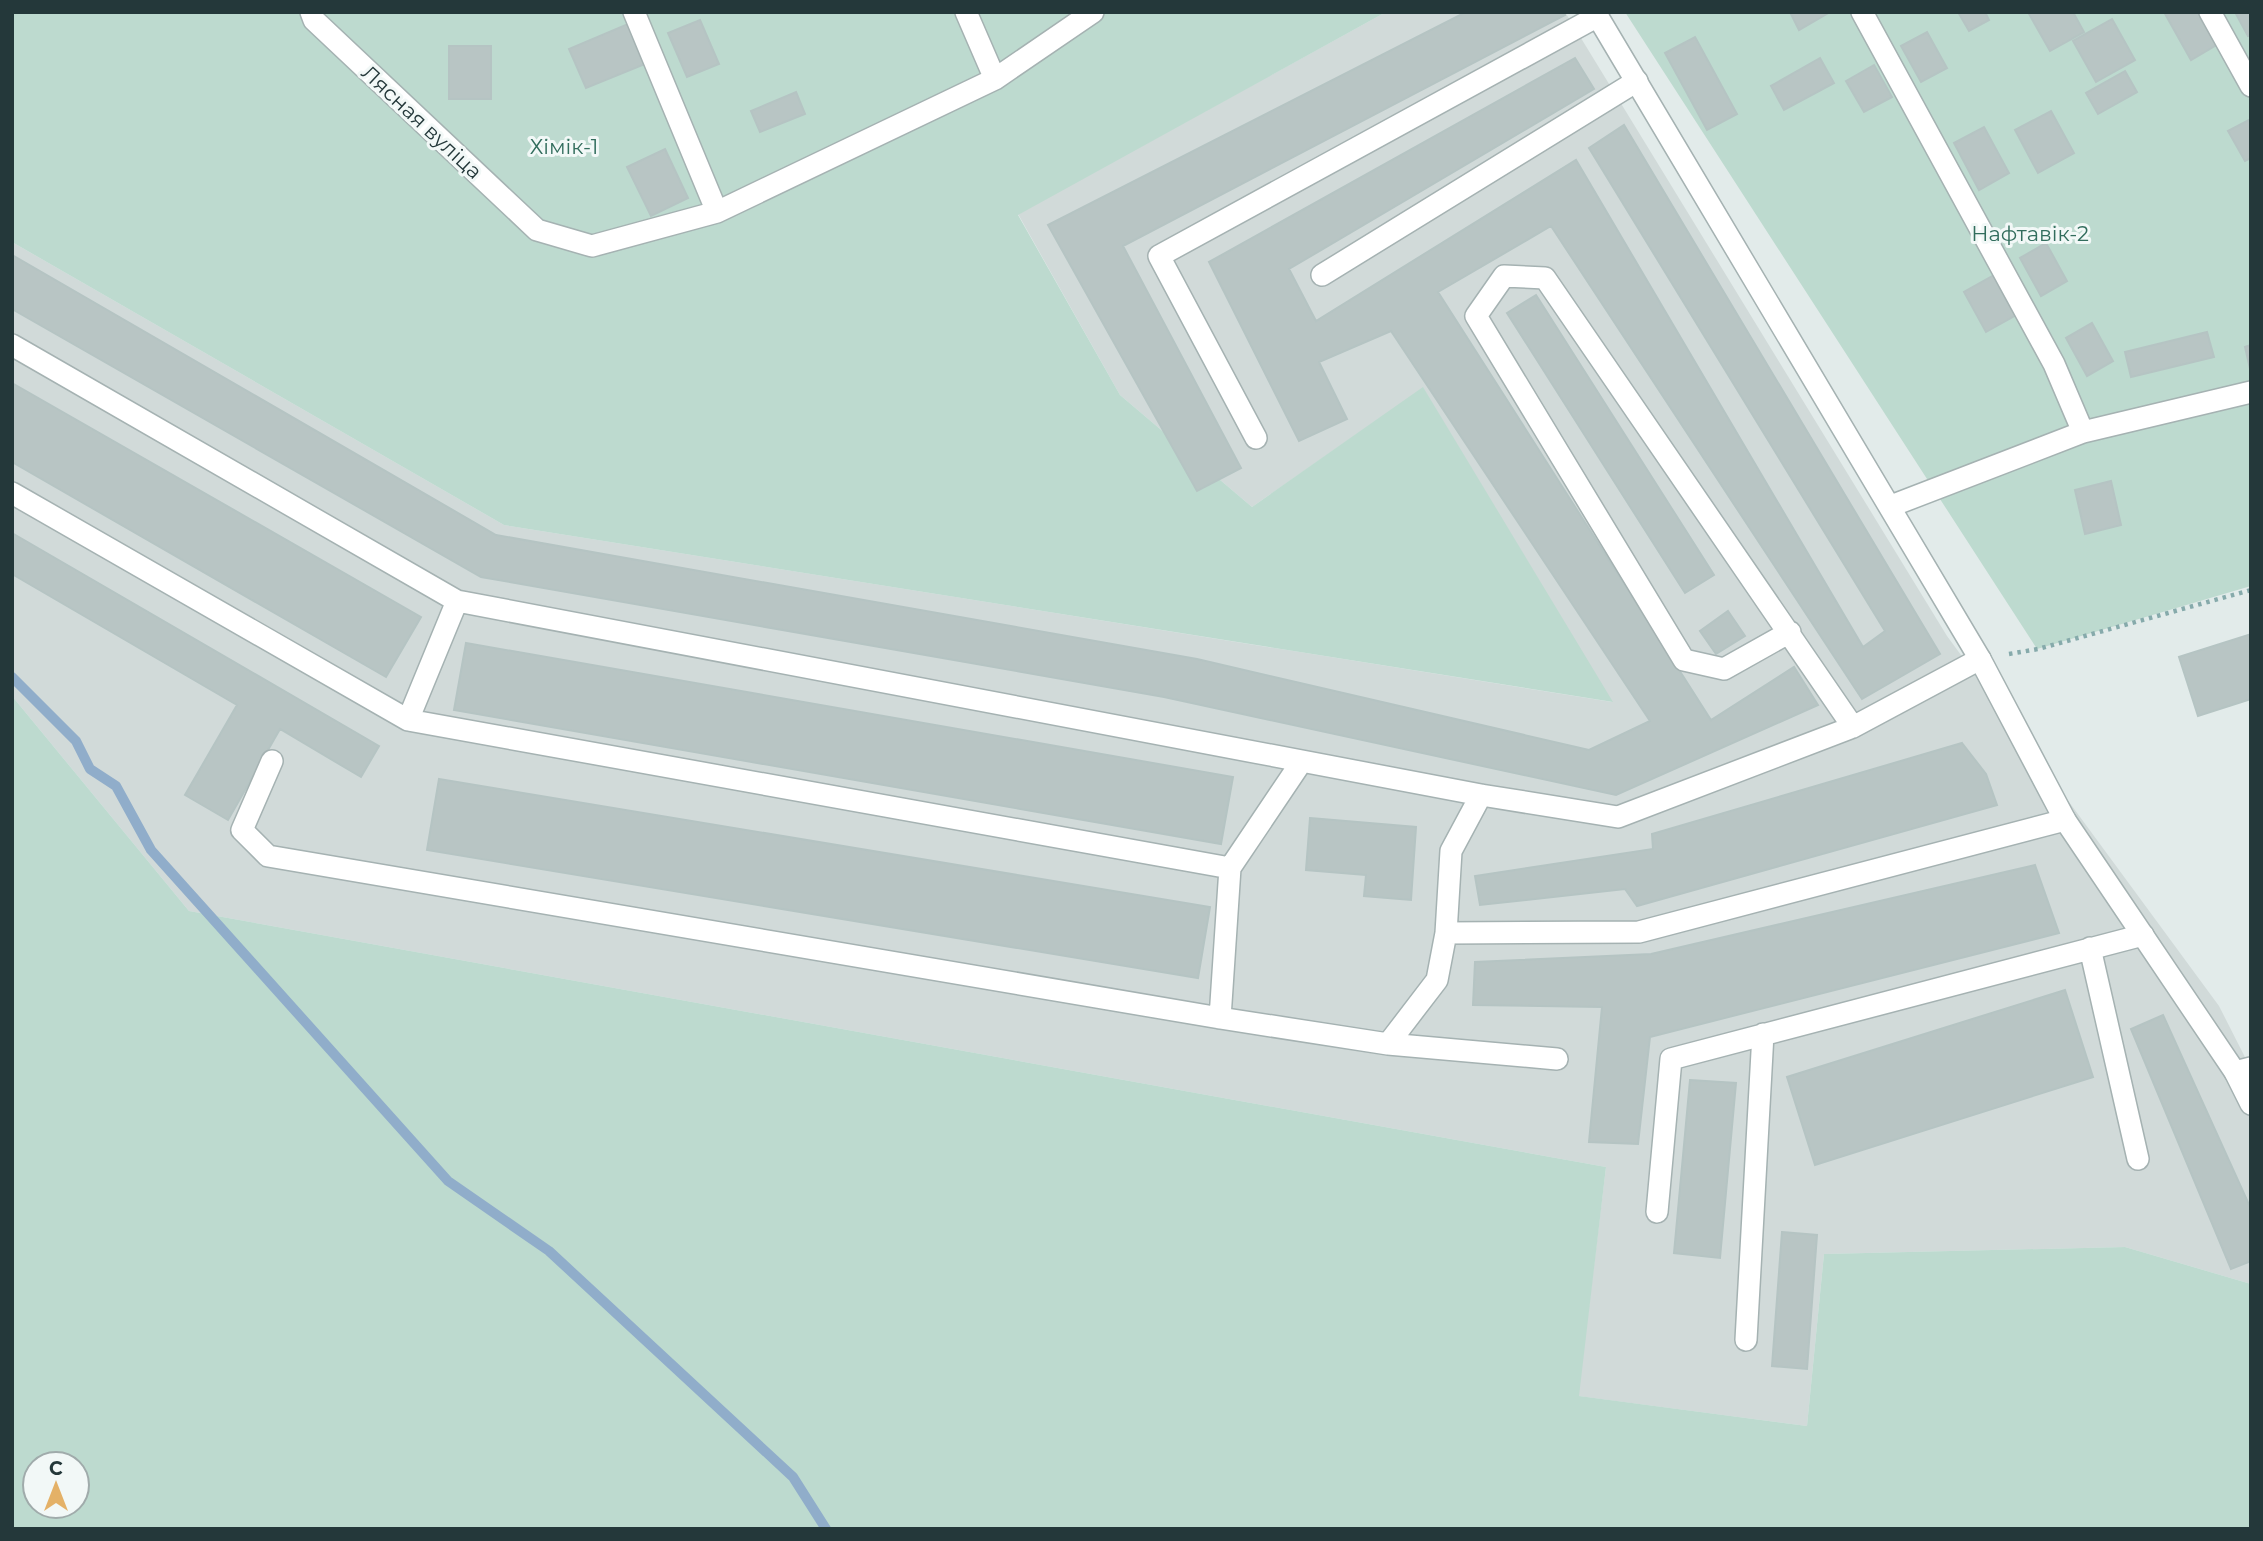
<svg xmlns="http://www.w3.org/2000/svg" width="2263" height="1541" font-family="Montserrat,sans-serif">
  <style>
    .built { fill: #d1dad9 }
    .green { fill: #bddacf; fill-rule: evenodd }
    .lines { fill: none; stroke-linecap: round; stroke-linejoin: round }
    .stream { stroke: #90adca; stroke-width: 10 }
    .building { fill: #b8c5c4; stroke: #b5c4c3; stroke-width: 2 }
    .lane-casing { stroke: #a5b2b2; stroke-width: 24 }
    .street-casing { stroke: #a5b2b2; stroke-width: 24 }
    .path { stroke: #86aaab; stroke-width: 4.5; stroke-dasharray: 3.5 5; stroke-linecap: butt }
    .lane { stroke: #fff; stroke-width: 21 }
    .street { stroke: #fff; stroke-width: 21 }
    .labels { text-anchor: middle; dominant-baseline: central; stroke-width: 6; stroke-linejoin: round; paint-order: stroke }
    .street-label { font-size: 21px; fill: #24383a; stroke: #f2f8f7 }
    .park-label { font-size: 21px; fill: #326d5d; stroke: #f2f8f7 }
  </style>
  <rect width="100%" height="100%" fill="#e2ebea"/>
  <path class="built" d="M1386 12H1565L1947 636 2219 1006 2251 1069V1284L2125 1247 1824 1254 1807 1426 1578 1396 1606 1167 189 911 12 696V242L504 525 1612 702 1423 388 1252 507 1120 395 1018 214Z"/>
  <path class="green" d="M12 12H1386L1018 215 1120 395 1252 507 1423 387 1613 702 504 525 12 242Z
    M1625 12H2251V586L2037 649Z
    M12 696 189 911 1606 1167 1579 1396 1807 1426 1824 1254 2125 1247 2251 1284V1529H12ZM35 1464H77V1506H35Z"/>
  <g class="lines">
    <path class="stream" d="M12 677 76 741 90 769 116 786 151 850 448 1181 549 1251 793 1477 826 1529"/>
  </g>
  <path class="building" d="M1466 12H1564L1565 15 1123 246 1241 468 1197 491 1048 225Z
    M1790 12H1830L1799 30Z
    M1958 12H1985L1989 20 1969 31Z
    M2028 12H2073L2084 32 2050 51Z
    M2164 12H2202L2220 43 2191 60Z
    M2235 12H2251V35L2248 36Z
    M2112 19 2135 60 2096 82 2073 41Z
    M700 20 719 64 687 77 668 33Z
    M628 24 645 64 586 88 569 49Z
    M1927 32 1947 68 1921 82 1901 46Z
    M1695 37 1737 114 1707 130 1665 53Z
    M449 46H491V99H449Z
    M1575 58 1594 89 1289 269 1316 321 1576 160 1863 647 1885 631 1589 148 1624 125 1940 654 1862 699 1551 226 1438 292 1711 720 1794 667 1818 705 1616 795 1164 697 481 577 12 309V255L496 535 1197 659 1589 750 1650 721 1391 331 1319 362 1347 419 1299 441 1209 262Z
    M1820 58 1834 83 1784 110 1771 86Z
    M1874 65 1892 97 1864 112 1846 81Z
    M2125 71 2137 92 2098 114 2086 93Z
    M796 92 805 114 760 132 751 111Z
    M2051 111 2074 153 2038 173 2015 130Z
    M2251 119V158L2245 161 2228 131Z
    M1984 127 2009 173 1979 190 1954 143Z
    M665 149 688 198 651 216 627 167Z
    M2046 243 2067 281 2041 296 2020 258Z
    M1994 275 2016 315 1986 332 1964 292Z
    M1536 295 1714 575 1685 593 1507 313Z
    M2092 323 2113 361 2087 376 2066 338Z
    M2207 332 2214 357 2131 377 2125 352Z
    M2251 345V373L2245 347Z
    M12 383 421 617 386 677 12 462Z
    M2111 481 2121 525 2085 534 2075 490Z
    M12 533 379 746 361 777 280 729 228 820 185 795 237 705 12 574Z
    M1728 611 1745 636 1716 654 1700 631Z
    M2251 634V699L2198 716 2179 657Z
    M466 643 1233 777 1221 844 454 710Z
    M1962 743 1986 774 1997 805 1637 906 1625 889 1480 905 1475 876 1653 849 1652 834Z
    M439 779 1210 907 1198 978 427 850Z
    M1310 818 1416 827 1411 900 1364 896 1366 875 1306 870Z
    M2035 865 2059 933 1650 1037 1638 1144 1589 1142 1602 1007 1473 1005 1475 962 1651 954Z
    M2065 990 2093 1077 1815 1165 1787 1077Z
    M2163 1015 2251 1209V1261L2231 1269 2131 1029Z
    M1690 1080 1736 1083 1720 1258 1674 1253Z
    M1782 1232 1817 1235 1807 1369 1772 1366Z"/>
  <g class="lines">
    <g class="lane-casing">
      <path id="lane" d="M1322 275 1637 81
        M12 345 457 601 1481 795 1618 817 1853 727 1980 659
        M1256 438 1159 256 1598 16
        M12 493 408 720 1230 868
        M1790 632 1724 669 1684 660 1476 316 1504 276 1545 278 1853 727
        M408 720 457 601
        M272 761 242 830 268 856 1220 1018 1388 1044 1557 1059
        M1446 933 1639 932 2065 820
        M2090 948 2138 1159
        M1220 1018 1230 868 1302 761
        M1388 1044 1437 980 1446 933 1451 851 1481 795
        M2235 1072 2251 1068
        M1657 1212 1671 1059 2143 935
        M1746 1340 1763 1034"/>
    </g>
    <g class="street-casing">
      <path id="street" d="M311 12 314 20 537 230 592 246 717 212 995 79 1093 12
        M634 12 717 212
        M966 12 995 79
        M1595 12 1980 659 2065 820 2235 1072 2251 1104
        M1862 12 2054 364 2083 432
        M2210 12 2251 86
        M1891 506 2083 432 2251 392"/>
    </g>
    <path class="path" d="M2009 654 2038 649 2251 590"/>
    <use href="#lane" class="lane"/>
    <use href="#street" class="street"/>
  </g>
  <g class="labels">
    <g class="street-label">
      <text transform="translate(422 122) rotate(43)">Лясная вуліца</text>
    </g>
    <g class="park-label">
      <text x="564" y="146">Хімік-1</text>
      <text x="2030" y="233">Нафтавік-2</text>
    </g>
  </g>
  <rect width="2263" height="1541" fill="none" stroke="#24383a" stroke-width="28"/>
  <g transform="translate(56 1485)"><circle r="33" fill="#f2f8f7" stroke="#a0abab" stroke-width="2"/>
  <path d="M0-5L12 26L0 18L-12 26Z" fill="#e4b167"/>
  <text y="-10" font-size="19" font-weight="bold" text-anchor="middle" fill="#24383a">С</text>
  </g>
</svg>
